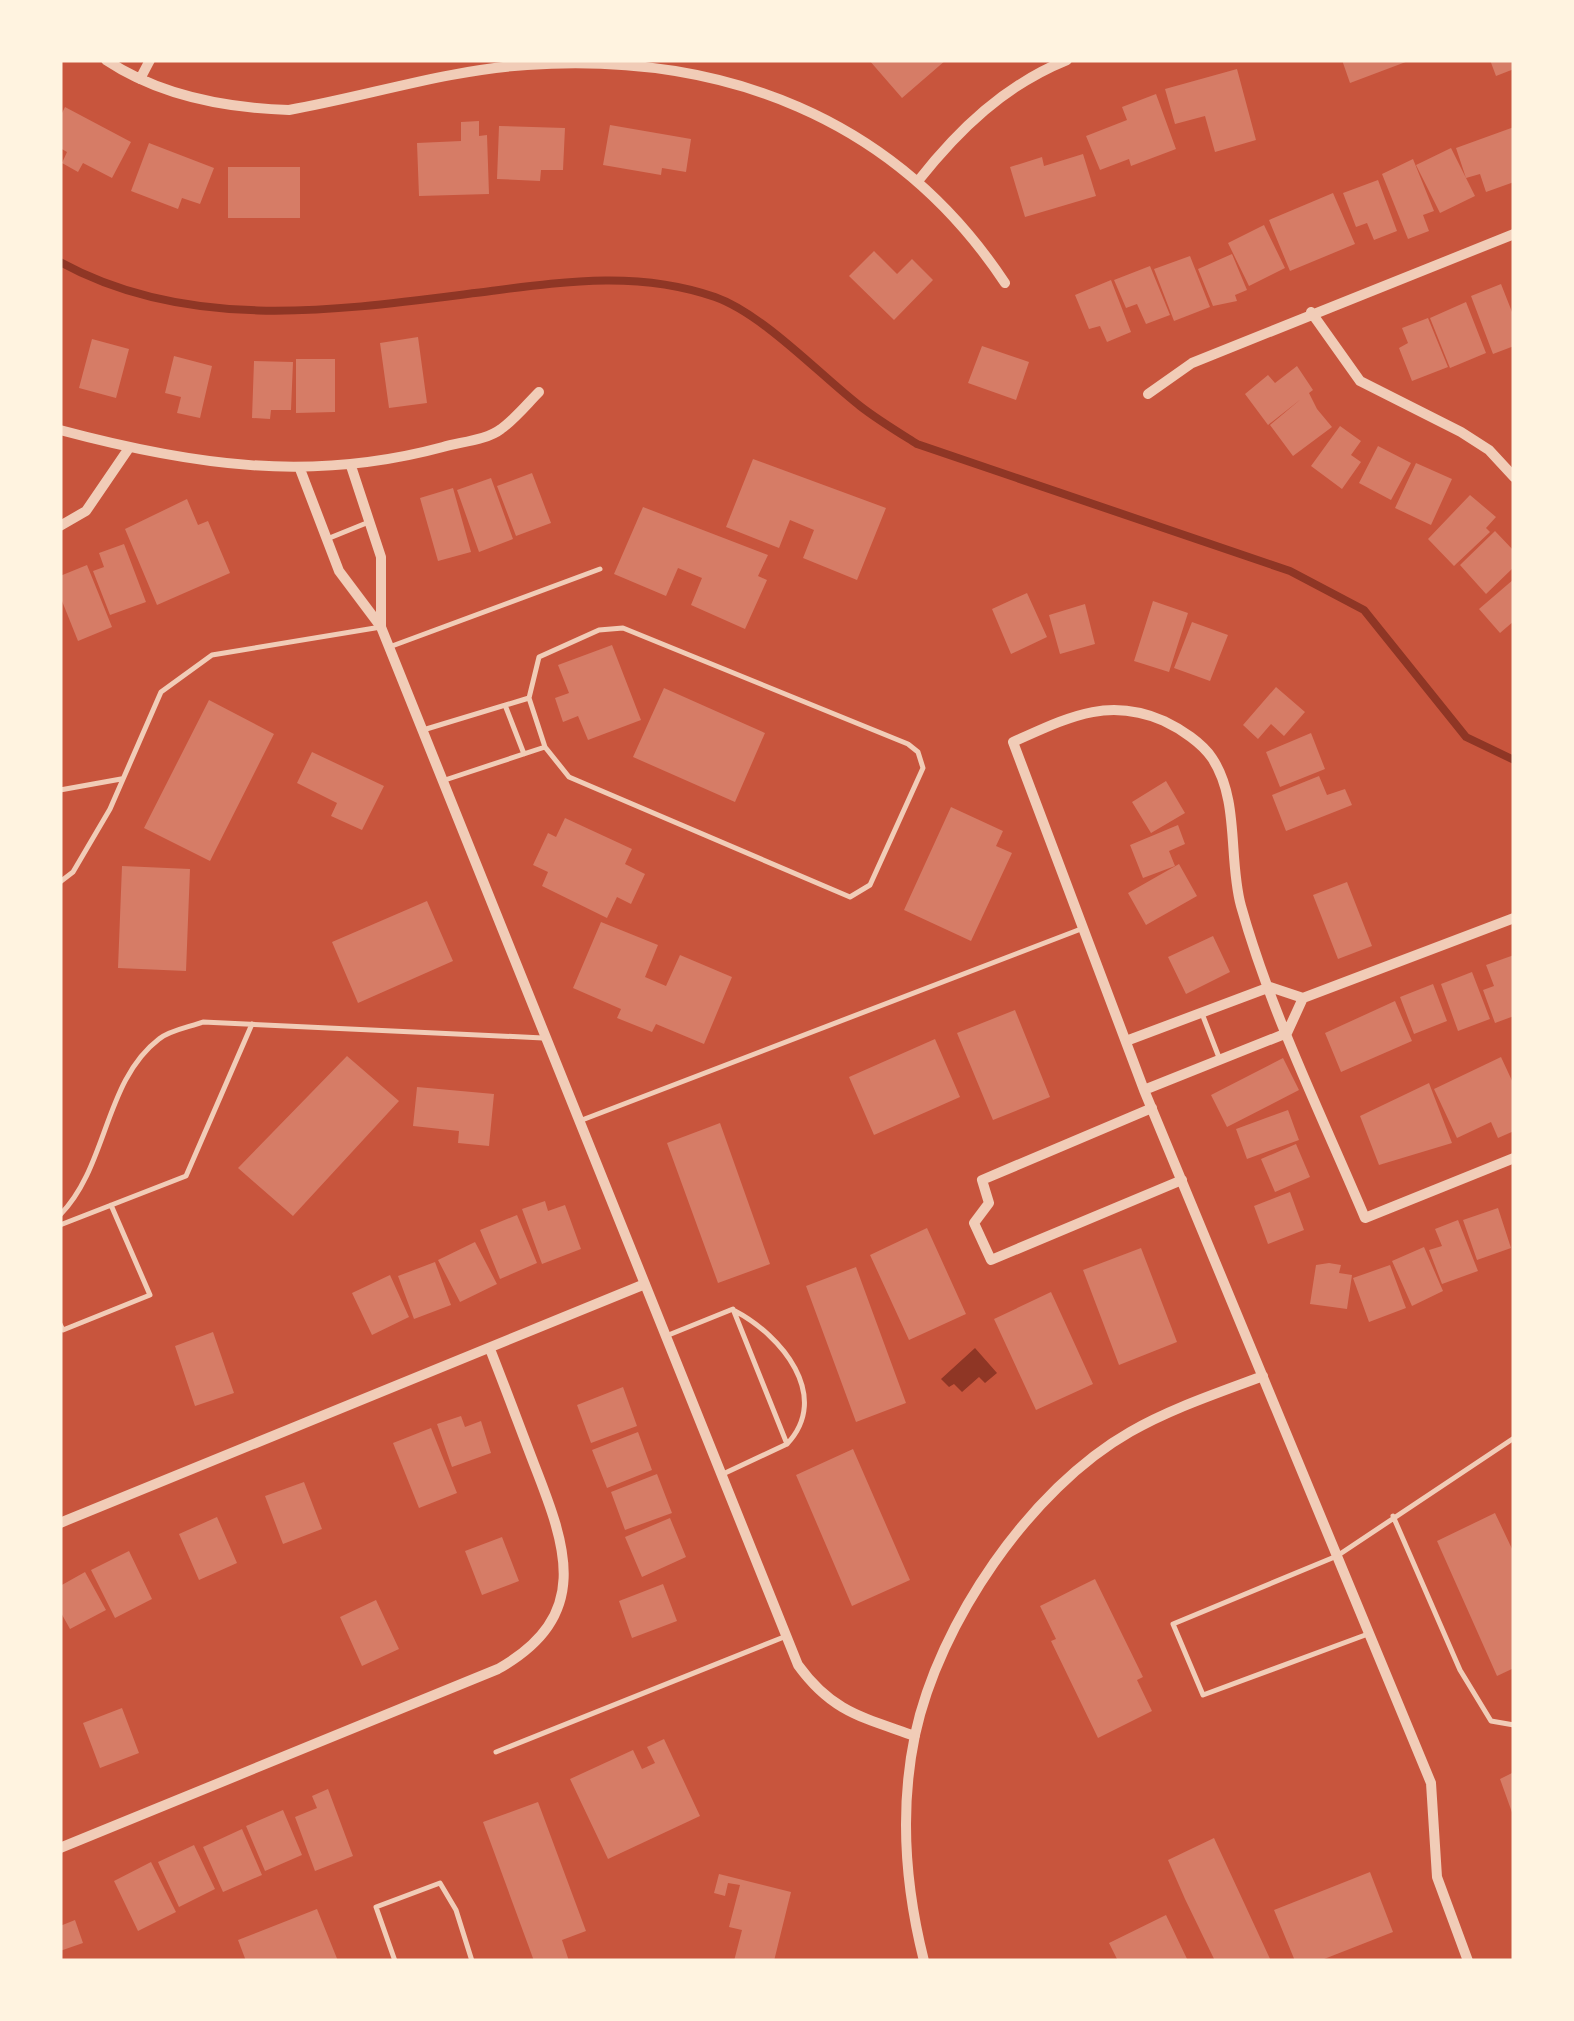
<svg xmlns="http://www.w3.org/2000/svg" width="1574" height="2021" font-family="Rubik,sans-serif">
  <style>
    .water { fill: #8f3625 }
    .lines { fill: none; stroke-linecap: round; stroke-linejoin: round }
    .stream { stroke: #8f3625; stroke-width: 8 }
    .building { fill: #d67c66 }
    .service { stroke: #f1ccb7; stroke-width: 5 }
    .minor { stroke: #f1ccb7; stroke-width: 10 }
  </style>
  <rect width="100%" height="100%" fill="#c8553d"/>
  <path class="water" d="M975 1348 997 1373 985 1383 979 1377 962 1392 954 1384 949 1387 941 1379Z"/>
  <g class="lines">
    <path class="stream" d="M60 262C193 335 348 309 491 291 568 281 640 271 715 297 763 314 820 375 860 406 878 420 898 432 917 444L1290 571 1364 610 1466 737 1514 760"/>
  </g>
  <path class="building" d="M869 60H946L902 98Z
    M1342 60H1411L1350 83Z
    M1490 60H1514V69L1496 76Z
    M1237 69 1256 140 1215 152 1205 116 1175 124 1165 89Z
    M1156 94 1176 149 1131 166 1129 159 1100 170 1086 136 1127 120 1122 107Z
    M65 107 131 142 112 178 83 163 78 172 62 163 67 152 60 148V117Z
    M479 121V136L487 135 489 194 419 196 417 143 461 141V122Z
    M610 125 691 139 686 172 662 168 661 175 603 165Z
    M499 126 565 128 563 170H541L540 181 497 179Z
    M1514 127V182L1486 192 1480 174 1466 178 1456 148Z
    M149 143 214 168 200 204 182 198 178 209 131 191Z
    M1451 148 1475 196 1440 213 1416 165Z
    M1083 154 1096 196 1025 217 1010 167 1042 157 1044 166Z
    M1413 159 1434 211 1423 215 1429 231 1408 239 1382 174Z
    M228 167H300V218H228Z
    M1378 180 1397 231 1374 240 1367 223 1356 227 1343 193Z
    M1333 193 1355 244 1290 271 1269 220Z
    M1264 225 1285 268 1249 286 1228 243Z
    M874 251 897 274 912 259 933 280 894 320 849 276Z
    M1232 254 1247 290 1235 295 1237 301 1213 306 1198 269Z
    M1190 256 1210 307 1174 321 1154 269Z
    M1150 266 1170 315 1146 324 1137 304 1126 308 1114 280Z
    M1111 280 1131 332 1107 342 1100 326 1089 329 1075 295Z
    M1501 284 1514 317V346L1493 354 1471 296Z
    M1466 302 1486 353 1450 368 1430 318Z
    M1428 318 1448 367 1412 381 1399 348 1408 343 1402 328Z
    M418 337 427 403 389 408 380 343Z
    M92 339 129 349 116 398 79 388Z
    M982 346 1029 362 1016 400 968 383Z
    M174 356 212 366 200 418 177 413 181 397 165 393Z
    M296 359H335V412L296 413Z
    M254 361 293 362 291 410H271L270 419 252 418Z
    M1297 366 1313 390 1309 393 1317 409 1332 427 1293 456 1270 425 1301 399 1268 425 1245 394 1268 375 1275 383Z
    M1340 426 1361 441 1351 455 1361 462 1342 489 1311 466Z
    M1378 446 1411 463 1391 500 1359 483Z
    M753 459 886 508 857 580 803 558 814 530 790 520 779 548 726 527Z
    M1416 463 1452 479 1431 525 1395 508Z
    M532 473 551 523 516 536 497 486Z
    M491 478 513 539 479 552 457 490Z
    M453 488 471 552 438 561 420 498Z
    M1470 495 1496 517 1486 528 1490 532 1454 566 1428 539Z
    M187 499 198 525 208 521 230 573 157 605 125 529Z
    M643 507 768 555 758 576 767 580 745 629 691 605 702 578 678 568 666 596 614 574Z
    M1495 531 1514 551V567L1486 594 1460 565Z
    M124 544 146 602 110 615 93 571 104 567 99 553Z
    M87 565 112 627 78 641 60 596V576Z
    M1514 579V621L1500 633 1479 609Z
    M1027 593 1047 637 1011 654 992 609Z
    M1153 601 1188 613 1169 672 1134 661Z
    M1085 604 1095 644 1060 654 1049 615Z
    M1192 622 1228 635 1210 681 1174 668Z
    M612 645 641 720 588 740 578 716 563 722 555 698 569 693 558 665Z
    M1276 687 1305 712 1284 736 1271 724 1258 739 1243 725Z
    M664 688 765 733 735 802 633 757Z
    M209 700 274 734 210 861 144 828Z
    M1311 733 1325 769 1280 787 1266 752Z
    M312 752 384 786 362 830 331 816 337 803 297 783Z
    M1319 776 1327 795 1345 789 1352 805 1286 831 1272 795Z
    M1166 781 1185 813 1151 833 1132 802Z
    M951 807 1003 831 996 846 1012 853 971 941 904 910Z
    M565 818 632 849 625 864 645 874 631 904 617 897 607 918 542 886 548 872 533 865 548 833 556 837Z
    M1178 825 1185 844 1169 851 1175 866 1143 878 1130 845Z
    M1179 864 1197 896 1146 925 1128 893Z
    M122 866 190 869 186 971 118 968Z
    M1347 882 1372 946 1338 959 1313 895Z
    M427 901 453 961 358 1003 332 942Z
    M601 922 658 945 645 977 666 986 680 955 732 977 704 1044 656 1024 652 1032 617 1018 621 1009 573 988Z
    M1213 936 1230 972 1186 994 1168 957Z
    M1514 955V1016L1495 1023 1483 990 1494 986 1486 965Z
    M1472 972 1490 1019 1458 1031 1441 984Z
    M1433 984 1447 1021 1414 1034 1400 997Z
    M1395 1001 1412 1041 1341 1072 1325 1033Z
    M1015 1010 1050 1097 993 1120 957 1033Z
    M935 1039 960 1097 874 1135 849 1077Z
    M347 1056 399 1101 293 1216 238 1168Z
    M1501 1057 1514 1085V1131L1498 1138 1491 1122 1457 1138 1434 1089Z
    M1283 1058 1299 1090 1227 1127 1211 1095Z
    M1429 1083 1452 1143 1379 1165 1360 1116Z
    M417 1087 494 1094 489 1146 458 1143 459 1131 413 1126Z
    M1288 1110 1299 1140 1247 1159 1236 1129Z
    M720 1123 770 1264 718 1283 667 1143Z
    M1296 1144 1310 1177 1275 1192 1261 1159Z
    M1290 1192 1304 1230 1268 1244 1254 1206Z
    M545 1201 548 1211 565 1205 581 1249 542 1264 522 1209Z
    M1498 1208 1511 1248 1477 1260 1463 1220Z
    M517 1215 537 1263 500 1279 480 1230Z
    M1458 1220 1478 1271 1442 1284 1429 1250 1442 1246 1435 1229Z
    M927 1228 966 1314 909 1340 870 1255Z
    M475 1242 497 1284 460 1302 438 1260Z
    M1424 1247 1443 1291 1412 1306 1392 1261Z
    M1141 1248 1177 1342 1119 1365 1083 1270Z
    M435 1262 451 1305 414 1319 398 1276Z
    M1329 1263 1341 1265 1339 1273 1352 1275 1347 1309 1310 1304 1316 1265Z
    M1390 1265 1406 1308 1369 1322 1353 1278Z
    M856 1267 906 1403 856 1422 806 1286Z
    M390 1275 409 1317 372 1335 352 1293Z
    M1051 1292 1093 1384 1036 1410 994 1319Z
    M213 1332 234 1393 195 1406 175 1346Z
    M623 1387 637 1426 591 1443 577 1405Z
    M461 1416 465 1427 481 1421 491 1453 452 1467 437 1424Z
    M431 1428 457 1493 419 1508 393 1443Z
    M638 1432 652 1470 607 1488 592 1450Z
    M853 1449 910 1580 852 1606 796 1475Z
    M657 1474 672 1513 625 1530 611 1492Z
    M304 1482 322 1529 283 1544 265 1496Z
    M1495 1513 1514 1553V1668L1497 1676 1437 1541Z
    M217 1517 237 1563 199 1580 179 1534Z
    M670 1518 686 1557 642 1577 625 1537Z
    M502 1537 519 1581 482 1595 465 1551Z
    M129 1551 152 1599 115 1618 91 1570Z
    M85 1572 106 1610 70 1629 60 1611V1586Z
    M1095 1579 1143 1677 1137 1680 1152 1711 1098 1738 1051 1641 1056 1639 1040 1606Z
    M663 1584 677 1621 632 1638 619 1601Z
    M376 1600 399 1649 362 1666 340 1617Z
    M122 1708 139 1753 100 1768 83 1723Z
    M664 1739 700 1816 608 1859 570 1779 633 1750 642 1769 655 1763 647 1747Z
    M1514 1772V1818L1500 1779Z
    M328 1789 353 1856 315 1871 295 1817 317 1808 312 1796Z
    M538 1802 586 1931 562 1940 569 1961H534L483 1822Z
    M283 1810 302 1855 265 1871 246 1826Z
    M242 1829 262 1875 223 1892 203 1847Z
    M1214 1838 1271 1961H1215L1185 1899 1168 1860Z
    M194 1845 215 1889 179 1907 158 1862Z
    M151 1862 176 1912 138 1931 114 1881Z
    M1370 1872 1393 1932 1319 1961H1295L1274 1910Z
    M719 1874 791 1892 774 1961H734L742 1930 729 1927 740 1885 728 1883 725 1896 714 1893Z
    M317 1909 338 1961H246L238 1940Z
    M1166 1915 1188 1961H1118L1109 1943Z
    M75 1920 83 1943 60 1951V1926Z"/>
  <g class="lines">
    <path class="service" d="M327 539 369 522
      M392 646 600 569
      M529 698 539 657 599 630 623 628 908 744 918 752 923 768 870 885 850 897 569 777 545 747
      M505 705 524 754
      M423 730 529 698 545 747 445 780
      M60 790 121 779
      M60 882 73 872 110 809 161 692 212 655 381 627
      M1201 1011 1220 1060
      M582 1120 1081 929
      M60 1215C108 1166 104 1081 159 1039 170 1030 190 1027 203 1022L543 1038
      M60 1225 186 1176 252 1024
      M735 1311C781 1335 832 1396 787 1444
      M60 1324 63 1330 150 1295 111 1205
      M666 1336 733 1309 787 1444 723 1474
      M1393 1516 1460 1670 1491 1721 1514 1725
      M1368 1634 1203 1695 1173 1624 1337 1556 1514 1438
      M496 1752 784 1637
      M395 1961 376 1907 440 1883 456 1910 472 1961"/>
    <path class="minor" d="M106 60C160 96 225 108 289 110 368 96 447 70 527 65 723 52 895 117 1005 283
      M140 79 150 60
      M918 181C959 129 1005 85 1067 60
      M1311 312 1360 381 1461 432 1489 450 1514 477
      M1148 394 1192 363 1514 234
      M60 430C191 465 310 483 443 447 460 442 487 440 501 429 515 419 527 404 539 392
      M351 466 381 557V626
      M300 469 339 571 381 627 798 1665C832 1712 862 1717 915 1736
      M60 526 86 511 129 448
      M1126 1041 1270 987 1303 998 1514 918
      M1144 1090 1287 1033 1303 998
      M1152 1108 982 1180 989 1203 974 1223 991 1260 1182 1180
      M60 1523 645 1284
      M60 1848 498 1669C592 1616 567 1548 534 1464 519 1425 505 1387 490 1349
      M924 1961C905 1886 899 1812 915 1735 939 1623 1030 1489 1130 1432 1172 1408 1218 1393 1263 1376
      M1468 1961 1437 1877 1431 1783 1144 1090 1013 742C1067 718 1107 696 1164 721 1181 729 1202 743 1212 758 1240 800 1228 859 1241 906 1271 1013 1322 1116 1365 1218L1514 1158"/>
  </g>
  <rect width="1574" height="2021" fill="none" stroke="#fff3e0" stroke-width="125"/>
</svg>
